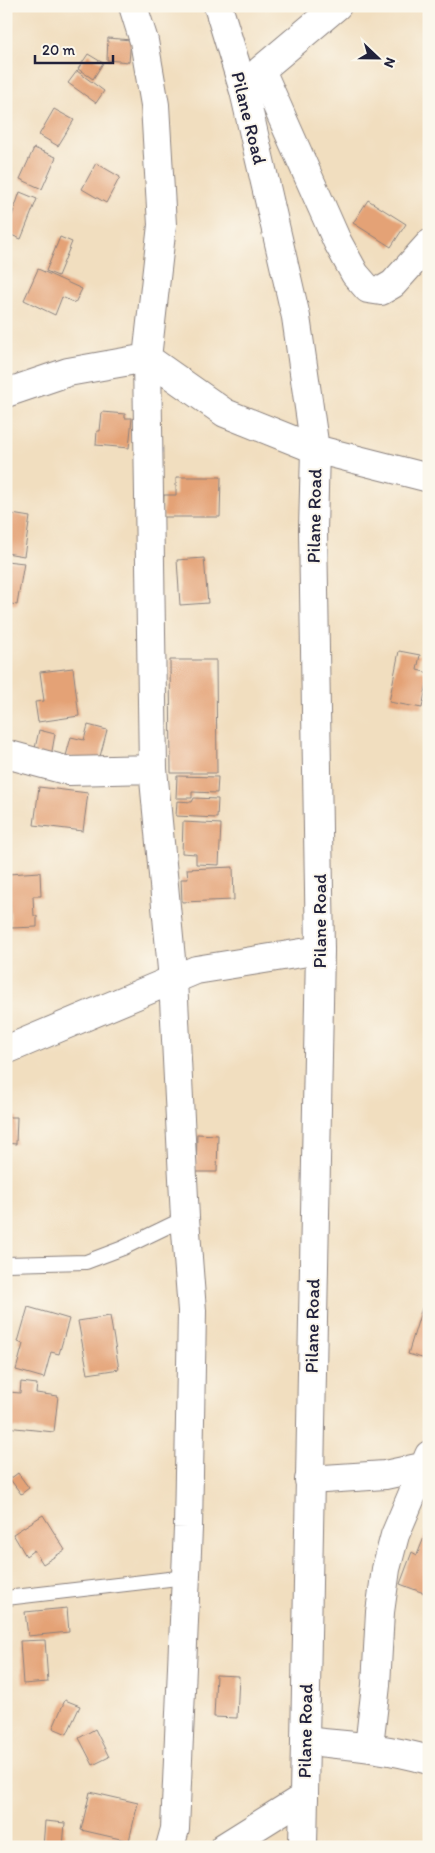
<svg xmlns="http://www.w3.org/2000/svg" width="435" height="1853" font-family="Itim,sans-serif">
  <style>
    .building { fill: #e4a276 }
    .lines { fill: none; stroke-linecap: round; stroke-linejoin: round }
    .lane-casing { stroke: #8a807d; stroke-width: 16 }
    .street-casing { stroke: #8a807d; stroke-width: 30 }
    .secondary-casing { stroke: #8a807d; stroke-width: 30 }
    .lane { stroke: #fff; stroke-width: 14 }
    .street { stroke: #fff; stroke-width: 28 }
    .secondary { stroke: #fff; stroke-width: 28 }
    .labels { text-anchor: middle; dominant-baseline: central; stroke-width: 4; stroke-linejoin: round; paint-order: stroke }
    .street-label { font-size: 19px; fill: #22223b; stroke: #fbf7ec }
  </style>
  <rect width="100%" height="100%" fill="#fbf7ec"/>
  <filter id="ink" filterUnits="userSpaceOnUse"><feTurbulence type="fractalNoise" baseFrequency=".02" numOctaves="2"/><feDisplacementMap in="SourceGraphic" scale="10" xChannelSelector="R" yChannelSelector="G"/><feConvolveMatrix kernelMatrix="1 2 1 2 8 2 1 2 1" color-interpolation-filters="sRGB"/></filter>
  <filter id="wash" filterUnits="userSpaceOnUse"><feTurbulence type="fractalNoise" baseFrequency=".0096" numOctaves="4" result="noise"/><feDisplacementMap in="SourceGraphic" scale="20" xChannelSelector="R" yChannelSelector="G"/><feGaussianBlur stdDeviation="1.12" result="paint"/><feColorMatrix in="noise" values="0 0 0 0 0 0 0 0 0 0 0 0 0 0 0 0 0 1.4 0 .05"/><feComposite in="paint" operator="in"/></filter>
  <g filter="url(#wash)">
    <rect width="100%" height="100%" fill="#f1debf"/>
    <g id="blocks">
      <path class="building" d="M108 38 131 40 129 62 107 60Z
        M88 54 103 63 93 79 78 69Z
        M77 71 104 91 96 103 68 83Z
        M54 109 74 120 58 146 39 135Z
        M34 148 56 157 42 189 20 179Z
        M96 163 120 177 106 203 82 189Z
        M20 192 37 199 21 239 6 233Z
        M368 200 406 224 391 247 353 223Z
        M60 237 72 242 58 276 46 271Z
        M38 269 82 289 75 303 62 297 55 315 24 300Z
        M102 412 125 414V418H132L129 448 96 445 97 431H100Z
        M176 477H221L220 517H163L164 495H176Z
        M6 513 30 517 24 556 6 553Z
        M204 558 208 603 180 605 177 560Z
        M6 561 24 563 17 605 6 603Z
        M399 651 420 655 417 670 429 673 422 708 389 702Z
        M170 660H216L217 773H171Z
        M73 668 79 716 38 722 35 702 44 701 40 672Z
        M88 725 107 730 98 764 66 756 71 737 84 740Z
        M39 730 55 734 51 757 34 753Z
        M177 776 218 777 217 793 192 792V798H176Z
        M39 787 88 793 83 831 34 825Z
        M194 798 218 799 217 818 176 816 177 801 192 802Z
        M183 822 221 824 219 865 196 864V854L182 853Z
        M233 867 234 900 182 902 181 879H188L187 869Z
        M40 872 41 896H33L34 916H37V927L11 928 8 874Z
        M6 1117H17L16 1144 6 1143Z
        M197 1134 218 1135 217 1172H196Z
        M28 1307 69 1319 59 1354 51 1352 44 1378 16 1370 23 1344 18 1342Z
        M422 1308 429 1310V1360L408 1354Z
        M110 1316 119 1369 88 1374 78 1321Z
        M21 1382 37 1384 36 1393 58 1396 54 1432 6 1427 9 1392 20 1393Z
        M18 1473 29 1488 21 1494 10 1479Z
        M43 1515 65 1550 43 1564 34 1550 26 1556 13 1534Z
        M429 1525V1595L400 1584 412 1552 417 1555Z
        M67 1608 69 1632 28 1636 25 1612Z
        M45 1640 48 1682 23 1684 20 1641Z
        M216 1675 239 1676 237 1718 214 1717Z
        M65 1700 80 1706 67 1734 53 1728Z
        M95 1729 109 1757 93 1765 79 1738Z
        M90 1792 138 1803 129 1841 81 1830Z
        M45 1821 65 1823 63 1847H43Z
        M429 1834V1847H421Z"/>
    </g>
  </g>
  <g filter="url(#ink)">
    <use href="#blocks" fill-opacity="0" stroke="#8a807d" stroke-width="1"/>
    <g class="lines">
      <g class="lane-casing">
        <path id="lane" d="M6 1264 86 1262 123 1248 185 1218
          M6 1598 186 1577"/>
      </g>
      <g class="street-casing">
        <path id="street" d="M133 6 144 41 155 105 162 225 147 358 153 769 173 980 185 1218 192 1311 188 1528 175 1829 170 1847
          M261 70 337 241 355 274 368 289 381 291 393 284 429 244
          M249 85 261 70 337 6
          M6 393 68 372 147 358 225 413 315 449
          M6 754 69 771 153 769
          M6 1050 196 970 320 950
          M309 1480 385 1475 422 1467 429 1469
          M305 1741C347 1745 388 1748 429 1760
          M369 1747 376 1685 380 1612 386 1569 395 1535 429 1455
          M224 1847 304 1797"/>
      </g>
      <g class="secondary-casing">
        <path id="secondary" d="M218 6 244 91 296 317 315 449 313 530 320 950 303 1847
          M315 449 429 478"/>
      </g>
      <use href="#lane" class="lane"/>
      <use href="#street" class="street"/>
      <use href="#secondary" class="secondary"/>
    </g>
  </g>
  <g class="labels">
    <g class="street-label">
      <text transform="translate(249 118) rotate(76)">Pilane Road</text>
      <text transform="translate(314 516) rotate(-89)">Pilane Road</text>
      <text transform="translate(319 921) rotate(-90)">Pilane Road</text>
      <text transform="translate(312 1326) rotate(-89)">Pilane Road</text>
      <text transform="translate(305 1731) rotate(-89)">Pilane Road</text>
    </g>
  </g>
  <rect width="435" height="1853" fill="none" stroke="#fbf7ec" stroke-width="25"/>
  <g transform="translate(378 58) rotate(112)" stroke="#fbf7ec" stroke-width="4" paint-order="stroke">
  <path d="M0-4L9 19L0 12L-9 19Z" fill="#22223b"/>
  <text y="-8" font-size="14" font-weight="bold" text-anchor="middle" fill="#22223b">N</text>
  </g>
  <path d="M35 55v8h78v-8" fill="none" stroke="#22223b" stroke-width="2.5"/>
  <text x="42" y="55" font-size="15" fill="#22223b" stroke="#fbf7ec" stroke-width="4" paint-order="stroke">20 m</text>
</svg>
